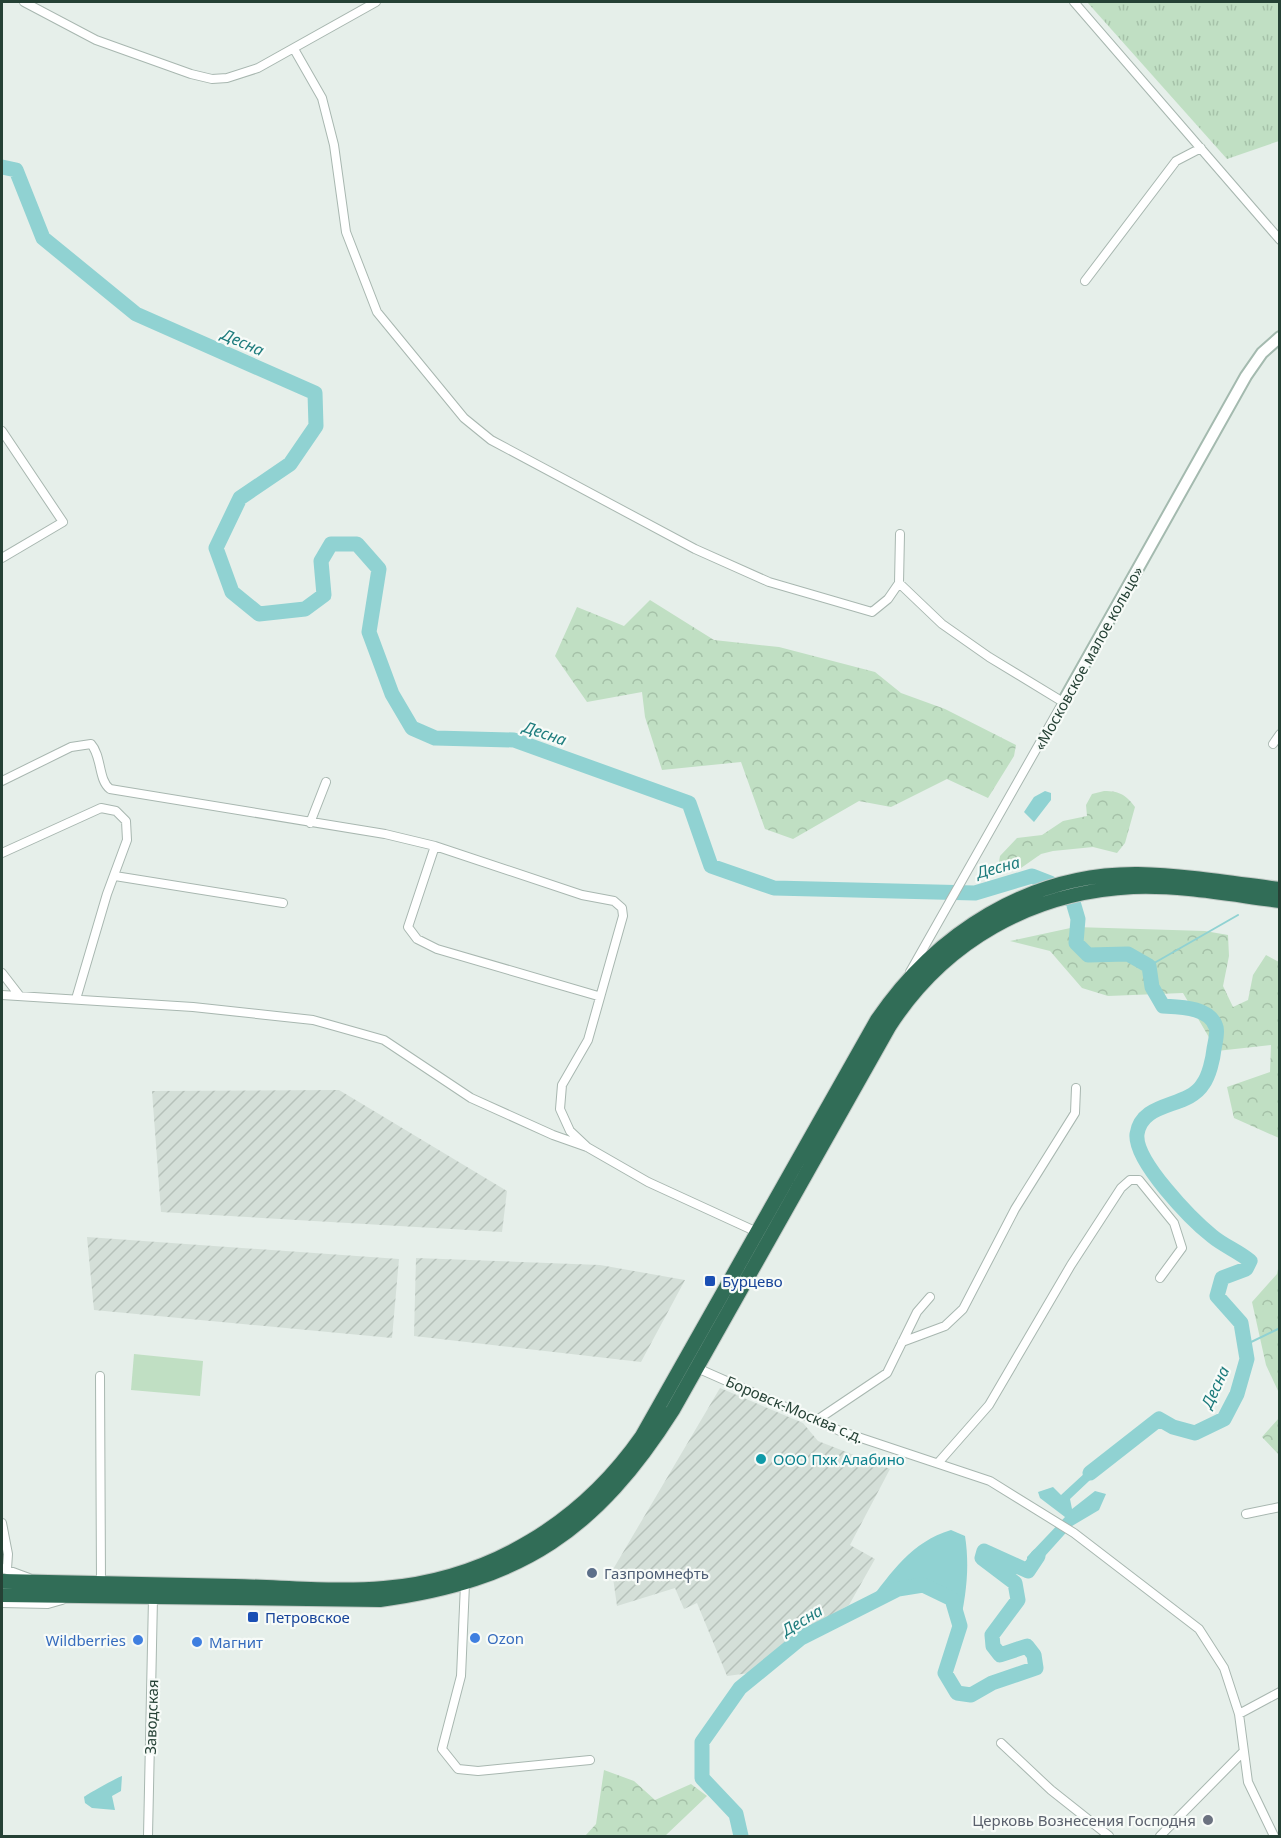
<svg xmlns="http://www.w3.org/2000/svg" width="1281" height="1838" font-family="'Noto Sans',sans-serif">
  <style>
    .industrial { fill: url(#industrial-furrows) }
    .grass { fill: url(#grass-tufts) }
    .forest { fill: url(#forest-crowns) }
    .garden { fill: #c0dfc3 }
    .water { fill: #90d2d2 }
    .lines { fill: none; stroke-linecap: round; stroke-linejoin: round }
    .stream { stroke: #90d2d2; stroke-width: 2 }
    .river { stroke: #90d2d2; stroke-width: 15 }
    .street-casing { stroke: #a8b7b0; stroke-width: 10 }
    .secondary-casing { stroke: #a4baaf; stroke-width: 14 }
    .highway-casing { stroke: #c2cac6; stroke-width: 16 }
    .street { stroke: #fff; stroke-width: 8 }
    .secondary { stroke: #fff; stroke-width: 10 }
    .highway { stroke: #316d57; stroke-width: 14 }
    .transit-dot { fill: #1a4fb4; stroke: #f7fbf8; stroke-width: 2 }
    .culture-dot { fill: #0f9aa8; stroke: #f7fbf8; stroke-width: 2 }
    .service-dot { fill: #5c6f8a; stroke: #f7fbf8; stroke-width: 2 }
    .shop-dot { fill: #3f7fe0; stroke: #f7fbf8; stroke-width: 2 }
    .worship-dot { fill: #6b7280; stroke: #f7fbf8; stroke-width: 2 }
    .labels { text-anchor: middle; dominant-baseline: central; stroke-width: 4.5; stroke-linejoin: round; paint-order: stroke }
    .street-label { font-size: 15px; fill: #254135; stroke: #f7fbf8 }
    .transit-label { font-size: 15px; fill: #164399; stroke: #f7fbf8; text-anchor: start }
    .culture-label { font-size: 15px; fill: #0d838f; stroke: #f7fbf8; text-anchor: start }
    .service-label { font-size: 15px; fill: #4e5e75; stroke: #f7fbf8; text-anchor: start }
    .shop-label { font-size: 15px; fill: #366cbe; stroke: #f7fbf8; text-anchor: start }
    .worship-label { font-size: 15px; fill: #5b616d; stroke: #f7fbf8; text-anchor: end }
    .water-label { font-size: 16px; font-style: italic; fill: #1e7c7d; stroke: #f7fbf8 }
  </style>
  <defs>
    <pattern id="industrial-furrows" width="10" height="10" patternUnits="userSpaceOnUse" patternTransform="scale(1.5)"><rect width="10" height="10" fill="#d4dfd8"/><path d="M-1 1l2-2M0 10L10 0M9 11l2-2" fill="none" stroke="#b6c1ba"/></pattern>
    <pattern id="grass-tufts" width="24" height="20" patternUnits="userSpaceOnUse" patternTransform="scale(1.5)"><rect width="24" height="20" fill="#c0dfc3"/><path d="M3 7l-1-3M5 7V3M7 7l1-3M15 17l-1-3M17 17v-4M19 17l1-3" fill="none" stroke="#a5c1a8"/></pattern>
    <pattern id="forest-crowns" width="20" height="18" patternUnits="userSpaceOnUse" patternTransform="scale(1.5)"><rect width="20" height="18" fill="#c0dfc3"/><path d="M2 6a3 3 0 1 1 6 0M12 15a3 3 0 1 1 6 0" fill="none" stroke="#a5c1a8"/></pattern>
  </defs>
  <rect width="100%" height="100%" fill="#e6efea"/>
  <path class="industrial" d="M339 1090 507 1191 502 1232 161 1212 152 1091Z
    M87 1237 399 1259 392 1338 94 1310Z
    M416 1258 600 1265 685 1280 641 1362 414 1336Z
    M720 1388 803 1423 818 1441 890 1469 850 1545 875 1559 849 1605 798 1633 750 1673 727 1676 697 1603 684 1609 675 1588 617 1606 612 1571Z"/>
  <path class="grass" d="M1087 2H1279V141L1227 159Z"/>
  <path class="forest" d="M650 600 714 640 779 647 875 672 901 693 945 709 1016 745 1014 756 988 798 947 779 891 807 859 801 793 839 765 829 741 762 662 770 645 717 642 692 587 702 555 656 577 607 624 626Z
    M1104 791C1120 791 1126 795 1135 807L1125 843 1117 853 1093 847 1053 851 1041 854 1021 868 997 874 1000 856 1017 838 1042 835 1063 821 1087 816 1086 805 1092 794Z
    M1075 927 1205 931 1228 935 1229 956 1223 986 1233 1007 1248 1000 1253 975 1266 955 1279 962V1138L1234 1118 1227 1087 1270 1072 1271 1045 1217 1051 1183 993 1108 996 1082 988 1050 951 1010 941Z
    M1279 1264V1393L1266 1365 1252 1302 1277 1274Z
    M1279 1418V1455L1262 1437Z
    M604 1770 634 1781 655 1800 691 1784 707 1796 665 1836H585L596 1824Z"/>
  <path class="garden" d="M134 1354 203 1361 200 1396 131 1390Z"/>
  <path class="water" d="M1045 791 1051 793V800L1034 822 1024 812 1034 797Z
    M1099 1460H1106L1107 1464 1070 1499 1072 1509 1095 1491 1106 1494 1099 1510 1072 1526 1036 1566 1028 1571 1027 1557 1065 1517 1040 1498 1038 1492 1053 1487 1061 1495Z
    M951 1530 965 1536C970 1568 966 1596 959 1628L951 1599 923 1585 898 1589 867 1604C892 1572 911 1542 951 1530Z
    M122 1776 121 1791 112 1796 115 1810 92 1808 85 1803 84 1797C86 1795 118 1777 122 1776Z"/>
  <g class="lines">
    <path class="stream" d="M1149 966 1238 915
      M1245 1345 1280 1328"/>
    <path class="river" d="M2 167 16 170 43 238 136 314 315 393 316 426 290 464 240 498 216 548 232 592 259 614 305 609 324 595 321 561 331 544H357L379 569 369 632 392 694 412 728 435 738 514 740 689 803 711 866 774 888 975 893 1032 876 1050 883 1073 902 1078 919 1076 943 1088 955 1128 954 1149 966 1152 987 1163 1006C1180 1007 1210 1007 1216 1027 1218 1032 1215 1043 1214 1049 1213 1059 1209 1076 1203 1084 1188 1109 1142 1100 1137 1134 1134 1161 1192 1220 1212 1236 1224 1246 1238 1251 1250 1261L1246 1269 1222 1278 1217 1296 1241 1323 1247 1359 1237 1394 1224 1419 1195 1433 1173 1427 1159 1419 1090 1473
      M741 1836 736 1814 702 1778V1742L740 1688 801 1638 898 1589 923 1585 952 1599 960 1626 945 1673 957 1693 971 1695 992 1683 1036 1668 1034 1655 1027 1646 1000 1655 993 1646 992 1635 1018 1600 1015 1583 982 1558 984 1551 1028 1571 1038 1556"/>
    <g class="street-casing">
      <path id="street" d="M24 2 96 40 191 74 212 79 227 78 258 68 376 2
        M1074 2 1280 240
        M294 49 322 98 334 145 346 232 377 312 464 418 491 440 695 549 769 582 872 612 888 599 899 583
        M1085 281 1176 161 1201 148
        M2 431 63 522 2 558
        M900 534 899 583 942 624 989 657 1063 702 910 972
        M1273 744 1280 734
        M2 781 71 747 91 744C102 756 98 780 110 789L385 834 435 846 582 895 614 901 622 908 623 916 588 1040 562 1085 560 1109 570 1131 587 1147
        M310 823 326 782
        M435 846 408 927 417 939 437 949 598 996
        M2 853 101 808 116 811 126 821 127 840 107 894 76 999
        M115 876 283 903
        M2 973 19 995
        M2 995 193 1007 313 1020 384 1040 471 1098 553 1135 587 1147 648 1182 757 1232
        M902 1342 945 1326 963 1309 1015 1209 1075 1113 1076 1088
        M697 1368 840 1431 990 1481 1074 1533 1199 1629 1224 1668 1239 1714 1248 1782 1274 1836
        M100 1376 101 1582
        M817 1420 887 1373 917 1312 930 1297
        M938 1463 989 1405 1071 1265 1121 1188 1130 1180H1139L1174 1223 1182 1248 1160 1278
        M1246 1514 1280 1507
        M2 1523 8 1554 7 1569
        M2 1568 29 1578
        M465 1584 461 1676 442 1749 458 1769 478 1771 590 1760
        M2 1603 48 1604 62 1600
        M1239 1714 1280 1692
        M1001 1743 1051 1790 1109 1836
        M148 1836 153 1598
        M1160 1836 1242 1753"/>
    </g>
    <g class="secondary-casing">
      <path id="secondary" d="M1063 702 1246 376 1262 353 1280 337"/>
    </g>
    <g class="highway-casing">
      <path id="highway" d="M2 1581C79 1582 156 1584 234 1586 284 1587 335 1592 384 1588 491 1579 582 1522 642 1436L877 1020C936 933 1030 873 1138 874 1185 875 1233 883 1280 889
        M2 1595 380 1600C522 1581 597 1530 673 1410L889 1027C944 941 1032 892 1133 887 1182 885 1232 895 1280 901"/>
    </g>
    <use href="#street" class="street"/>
    <use href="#secondary" class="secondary"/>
    <use href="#highway" class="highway"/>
  </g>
  <g class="transit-dot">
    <rect x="704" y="1275" width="12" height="12" rx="3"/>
    <rect x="247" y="1611" width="12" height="12" rx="3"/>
  </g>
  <circle class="culture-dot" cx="761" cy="1459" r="6"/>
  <circle class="service-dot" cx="592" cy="1573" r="6"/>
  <g class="shop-dot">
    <circle cx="475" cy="1638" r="6"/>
    <circle cx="138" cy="1640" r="6"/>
    <circle cx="197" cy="1642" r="6"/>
  </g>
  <circle class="worship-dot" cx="1208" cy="1820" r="6"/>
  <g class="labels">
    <g class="street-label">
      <text transform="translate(1088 658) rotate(-61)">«Московское малое кольцо»</text>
      <text transform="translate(795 1409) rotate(23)">Боровск-Москва с.д.</text>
      <text transform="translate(151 1717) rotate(-88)">Заводская</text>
    </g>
    <g class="transit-label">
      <text x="722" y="1281">Бурцево</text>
      <text x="265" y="1617">Петровское</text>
    </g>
    <g class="culture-label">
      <text x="773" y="1459">ООО Пхк Алабино</text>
    </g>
    <g class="service-label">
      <text x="604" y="1573">Газпромнефть</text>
    </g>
    <g class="shop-label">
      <text x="487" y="1638">Ozon</text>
      <text x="126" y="1640" text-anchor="end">Wildberries</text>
      <text x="209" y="1642">Магнит</text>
    </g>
    <g class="worship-label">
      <text x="1196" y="1820">Церковь Вознесения Господня</text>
    </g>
    <g class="water-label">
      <text transform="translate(243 342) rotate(24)">Десна</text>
      <text transform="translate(545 733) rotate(19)">Десна</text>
      <text transform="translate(998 867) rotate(-15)">Десна</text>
      <text transform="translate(1215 1387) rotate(-65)">Десна</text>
      <text transform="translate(802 1620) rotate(-31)">Десна</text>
    </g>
  </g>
  <rect width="1281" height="1838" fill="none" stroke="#254135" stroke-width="6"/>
</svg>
